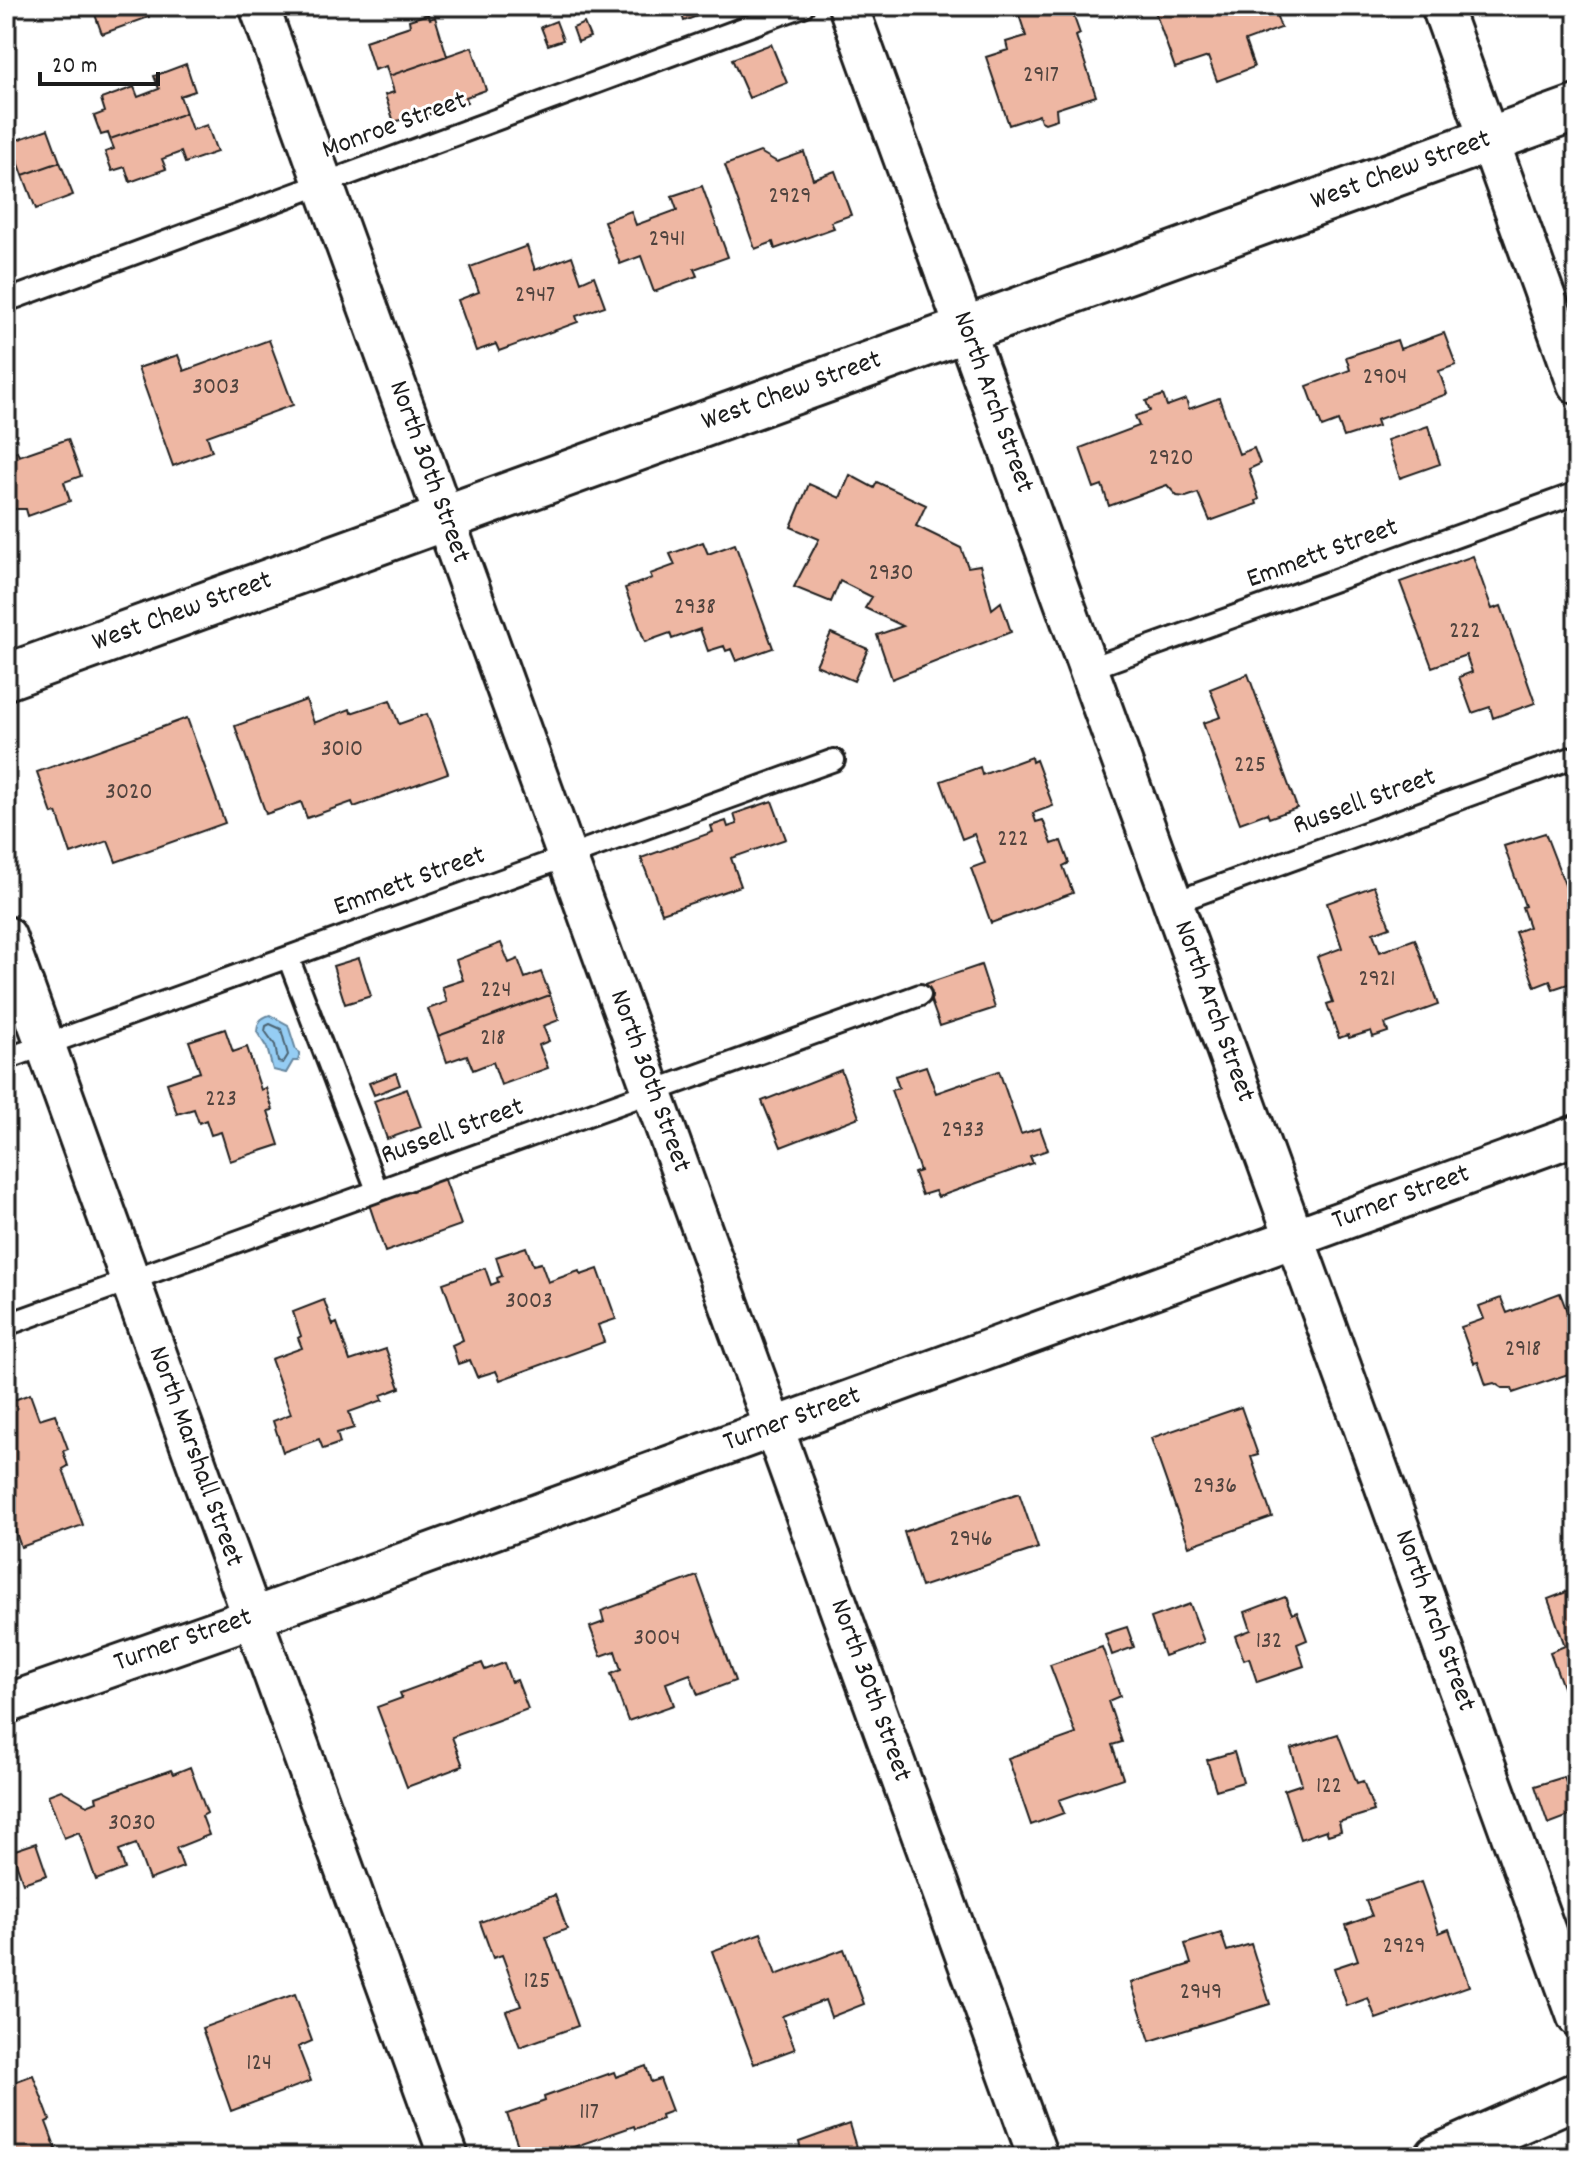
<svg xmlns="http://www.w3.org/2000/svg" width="1583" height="2163" font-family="Dekko,sans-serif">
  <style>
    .green { fill: #d2e093; stroke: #777e58; stroke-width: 2 }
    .water { fill: #95cdf4; stroke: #65869e; stroke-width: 2 }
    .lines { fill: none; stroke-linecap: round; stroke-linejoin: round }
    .shore { stroke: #4c6372; stroke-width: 2 }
    .building { fill: #eeb7a3; stroke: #1c1c1c; stroke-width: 2 }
    .lane-casing { stroke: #1c1c1c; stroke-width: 26 }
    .street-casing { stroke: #1c1c1c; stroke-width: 44 }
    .secondary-casing { stroke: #1c1c1c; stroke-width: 50 }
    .lane { stroke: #fff; stroke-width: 20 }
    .street { stroke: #fff; stroke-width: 38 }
    .secondary { stroke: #fff; stroke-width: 44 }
    .labels { text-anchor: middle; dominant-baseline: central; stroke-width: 6; stroke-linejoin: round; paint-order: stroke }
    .number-label { font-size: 24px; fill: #50433e }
    .street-label { font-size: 28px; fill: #1c1c1c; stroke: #fff }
  </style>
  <rect width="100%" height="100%" fill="#fff"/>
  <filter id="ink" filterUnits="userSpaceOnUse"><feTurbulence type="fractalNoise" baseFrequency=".0125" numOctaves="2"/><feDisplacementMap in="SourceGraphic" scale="16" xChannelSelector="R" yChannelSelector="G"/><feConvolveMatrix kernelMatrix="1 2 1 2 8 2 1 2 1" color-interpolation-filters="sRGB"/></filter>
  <g filter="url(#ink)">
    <path class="green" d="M1577 2141V2157H1541Z"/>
    <path class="water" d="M270 1015 288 1025 296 1050 300 1053 298 1061H293L286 1073 273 1070 267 1048 257 1032C258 1022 260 1018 270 1015Z"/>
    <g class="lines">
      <path class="shore" d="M270 1024 281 1029 288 1055 283 1063 278 1062 275 1045 265 1031 266 1026Z"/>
    </g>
    <path class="building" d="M92 6H145L149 17 102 34Z
      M679 6H724L684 21Z
      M1016 6H1070L1080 34 1076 36 1096 96 1056 109 1057 119 1045 123 1041 121 1039 115 1009 125 986 57 1008 50 1006 42 1026 36Z
      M1153 6H1273L1281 28 1245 41 1254 67 1217 81 1208 57 1175 68Z
      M428 14 430 19 435 17 447 56 389 76 386 66 374 70 365 41 410 26 409 20Z
      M556 21 563 40 548 45 541 27Z
      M584 23 590 37 578 42 573 28Z
      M771 44 787 83 749 98 732 59Z
      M472 47 486 90 466 97 467 102 414 119 413 116 394 122 385 95 394 92 389 76Z
      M186 64 195 91 180 96 186 113 110 139 108 133 101 135 94 116 105 112 101 99 134 87 138 97 159 89 154 76Z
      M186 113 192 130 207 125 217 152 185 163 181 152 162 159 166 169 130 182 125 167 112 171 105 152 114 149 110 139Z
      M48 129 60 162 23 175 11 142Z
      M760 152 777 162 804 152 813 179 835 171 851 215 831 222 834 228 775 249 773 242 755 249 725 165Z
      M60 162 73 195 36 209 23 175Z
      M702 186 728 257 694 269 697 276 654 292 641 256 620 264 604 221 631 211 636 225 677 210 672 196Z
      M527 246 535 270 572 256 581 282 594 276 605 306 576 316 578 322 499 351 496 344 476 351 458 300 479 292 470 267Z
      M1444 333 1456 365 1439 371 1447 394 1376 420 1378 426 1344 437 1338 421 1322 427 1307 386 1350 370 1346 357 1397 340 1400 349Z
      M269 340 293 405 207 436 212 451 173 466 138 368 178 355 184 371Z
      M1163 395 1167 406 1186 399 1189 409 1219 398 1239 454 1254 448 1260 464 1249 469 1259 499 1256 501 1257 504 1210 521 1198 493 1186 497 1177 496 1167 485 1109 506 1102 485 1094 488 1080 448 1139 426 1135 416 1150 411 1146 401Z
      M1428 426 1440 464 1400 478 1387 440Z
      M68 439 81 476 64 482 70 501 28 516 26 509H14L6 501V455L17 451 19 456Z
      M850 475 874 488 877 482 926 505 916 526 961 548 968 567 980 565 992 609 1001 602 1011 632 892 679 877 635 903 626 865 608 872 597 840 581 831 602 794 587 819 539 791 527 809 484 840 498Z
      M703 542 708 554 735 544 773 648 736 661 731 649 726 651 724 646 708 651 700 629 672 639 670 633 645 642 625 588 652 578 650 574 675 565 670 554Z
      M1473 556 1492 609 1501 606 1535 703 1493 718 1490 707 1472 713 1459 677 1472 672 1466 655 1432 667 1400 582Z
      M831 633 868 649 854 681 816 665Z
      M1248 674 1297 808 1269 818 1267 813 1240 823 1203 723 1221 717 1210 689Z
      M306 700 314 723 350 709 351 713 390 700 399 724 427 714 448 773 354 807 352 802 307 818 301 802 266 814 235 726Z
      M187 718 225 823 116 862 108 841 71 854 57 813 52 814 37 772Z
      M1031 757 1032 762 1036 760 1053 806 1033 813 1036 822 1043 820 1052 844 1061 841 1069 863 1063 866 1073 893 991 923 971 868 985 863 974 834 962 839 941 781 980 767 982 775Z
      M772 801 786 839 731 858 741 886 662 913 641 858 713 832 711 826 726 821 728 827 737 824 734 814Z
      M1545 833 1577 916V981L1553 989 1550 981 1535 987 1515 932 1529 927 1522 907 1525 906 1504 846Z
      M1374 886 1390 927 1373 933 1380 952 1415 939 1438 1005 1385 1024 1388 1032 1373 1037 1371 1031 1349 1038 1348 1035 1339 1038 1327 1004 1333 1002 1317 957 1342 948 1327 903Z
      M501 943 509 963 518 959 525 978 541 972 550 995 438 1036 428 1009 447 1002 442 987 463 980 456 960Z
      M359 958 371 996 345 1004 333 966Z
      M981 965 995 1008 940 1026 925 984Z
      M550 995 559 1020 543 1026 549 1041 539 1045 548 1068 501 1085 493 1062 473 1070 467 1055 447 1062 438 1036Z
      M225 1029 233 1052 247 1047 261 1090 266 1088 273 1110 268 1111 279 1145 230 1161 221 1132 211 1135 206 1120 199 1123 194 1109 177 1114 167 1083 200 1072 189 1041Z
      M926 1066 936 1093 999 1071 1021 1134 1040 1128 1048 1150 1030 1156 1033 1163 938 1197 935 1191 922 1195 914 1173 920 1171 891 1090 899 1088 895 1076Z
      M841 1070 859 1117 781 1147 762 1101Z
      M396 1073 400 1085 374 1095 369 1083Z
      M407 1089 421 1127 387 1139 374 1101Z
      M444 1177 461 1225 385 1252 369 1204Z
      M6 1247 12 1265 6 1267Z
      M526 1247 533 1265 541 1263 548 1282 579 1271 581 1275 598 1269 616 1319 598 1325 604 1342 500 1380 496 1371 477 1377 470 1360 458 1364 452 1345 463 1340 443 1283 485 1268 491 1285 498 1282 497 1278 502 1276 496 1257Z
      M1560 1293 1577 1338V1371L1513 1393 1512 1388H1502L1494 1383 1486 1385 1478 1362 1474 1363 1461 1327 1484 1319 1479 1306 1501 1298 1507 1313Z
      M324 1300 333 1325 337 1323 350 1361 386 1349 400 1388 381 1395 383 1400 349 1412 354 1428 337 1433 340 1443 323 1449 319 1439 283 1452 273 1421 291 1414 271 1359 302 1348 298 1338 301 1336 293 1312Z
      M30 1394 39 1419 55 1414 68 1449 63 1451 68 1466 63 1469 83 1525 21 1547 9 1513 13 1512 6 1492V1403Z
      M1241 1407 1258 1455 1251 1457 1272 1517 1189 1546 1151 1438Z
      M1019 1493 1038 1548 921 1587 904 1532Z
      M697 1576 735 1681 698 1695 690 1674 666 1683 674 1705 628 1721 611 1674 621 1670 615 1651 601 1656 590 1627 604 1622 601 1611Z
      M1577 1588V1704L1570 1706 1550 1652 1565 1646 1548 1599Z
      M1285 1597 1292 1614 1297 1612 1307 1640 1297 1644 1304 1666 1257 1682 1249 1658 1244 1660 1235 1636 1251 1630 1245 1612Z
      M1190 1604 1204 1642 1164 1656 1151 1618Z
      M1127 1627 1134 1647 1112 1655 1105 1634Z
      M1102 1647 1120 1696 1108 1701 1122 1742 1112 1745 1123 1778 1059 1800 1064 1813 1031 1825 1008 1758 1076 1734 1050 1665Z
      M482 1663 485 1670 504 1663 511 1682 517 1680 528 1709 452 1737 463 1766 407 1787 377 1707 402 1698 400 1693Z
      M1338 1734 1357 1783 1363 1781 1374 1811 1339 1822 1341 1831 1328 1835 1326 1830 1300 1839 1284 1790 1302 1784 1291 1749Z
      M1234 1752 1243 1782 1216 1790 1207 1760Z
      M190 1767 207 1813 202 1816 209 1835 176 1848 183 1867 149 1880 136 1844 119 1850 125 1869 96 1880 79 1832 64 1838 48 1795 61 1790 87 1805 97 1801 96 1797 171 1770 173 1774Z
      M1564 1777 1577 1813 1548 1824 1535 1786Z
      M36 1843 47 1875 23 1883 12 1851Z
      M6 1875 13 1894 6 1897Z
      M1421 1882 1439 1933 1449 1929 1469 1986 1376 2019 1368 1998 1347 2006 1334 1968 1358 1960 1346 1925 1372 1916 1366 1901Z
      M555 1895 567 1929 546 1937 578 2026 520 2047 506 2011 521 2006 502 1955 493 1958 480 1922Z
      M761 1933 776 1975 844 1949 864 2004 831 2017 825 2000 782 2016 795 2049 754 2064 712 1951Z
      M1221 1933 1227 1951 1251 1944 1270 2004 1150 2041 1131 1983 1191 1964 1185 1944Z
      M295 1994 312 2041 298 2047 311 2081 231 2111 202 2028Z
      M646 2066 651 2082 660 2079 672 2111 661 2115 662 2119 635 2129 634 2126 565 2150 564 2146 534 2157H522L507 2114 545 2101 544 2097 614 2072 616 2077Z
      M33 2075 50 2120 46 2122 59 2157H6V2085Z
      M849 2124 859 2157H778L801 2150 799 2142Z"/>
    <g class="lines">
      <g class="lane-casing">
        <path id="lane" d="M6 301 803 6
          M1088 669 1577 493
          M1173 903 1577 756
          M288 957 377 1190
          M6 1059 834 760
          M6 1325 920 995"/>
      </g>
      <g class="street-casing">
        <g id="street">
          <path id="s1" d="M259 6 1038 2157"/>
          <path id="s2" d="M848 6 1577 2017"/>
          <path d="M1441 6 1577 384"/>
          <path id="s3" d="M6 936C153 1343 300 1751 449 2157"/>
          <path id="s4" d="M6 1704 251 1618 1577 1135"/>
        </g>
      </g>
      <g class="secondary-casing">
        <g id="secondary">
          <path id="s5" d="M6 677 1577 108"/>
          <path d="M1438 2157 1577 2095"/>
        </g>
      </g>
      <use href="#lane" class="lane"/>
      <use href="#street" class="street"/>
      <use href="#secondary" class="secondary"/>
    </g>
  </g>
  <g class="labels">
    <g class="number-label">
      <text x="1041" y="76">2917</text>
      <text x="790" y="197">2929</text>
      <text x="667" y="240">2941</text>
      <text x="535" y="296">2947</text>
      <text x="1385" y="378">2904</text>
      <text x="216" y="388">3003</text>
      <text x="1171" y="459">2920</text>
      <text x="891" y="574">2930</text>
      <text x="695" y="608">2938</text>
      <text x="1465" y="632">222</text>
      <text x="342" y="750">3010</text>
      <text x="1250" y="766">225</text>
      <text x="129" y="793">3020</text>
      <text x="1013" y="840">222</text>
      <text x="1377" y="980">2921</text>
      <text x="496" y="991">224</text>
      <text x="493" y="1039">218</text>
      <text x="221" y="1100">223</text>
      <text x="963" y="1131">2933</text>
      <text x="529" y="1302">3003</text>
      <text x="1523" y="1350">2918</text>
      <text x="1215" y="1487">2936</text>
      <text x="971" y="1540">2946</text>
      <text x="657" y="1639">3004</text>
      <text x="1269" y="1642">132</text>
      <text x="1329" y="1787">122</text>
      <text x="132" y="1824">3030</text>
      <text x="1404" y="1947">2929</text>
      <text x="537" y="1982">125</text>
      <text x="1201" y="1993">2949</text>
      <text x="259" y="2064">124</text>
      <text x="589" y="2113">117</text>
    </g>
    <g class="street-label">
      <text transform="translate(395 127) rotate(-20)">Monroe Street</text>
      <text stroke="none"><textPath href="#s5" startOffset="1484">West Chew Street</textPath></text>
      <text stroke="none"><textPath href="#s5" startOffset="836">West Chew Street</textPath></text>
      <text stroke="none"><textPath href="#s2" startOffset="422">North Arch Street</textPath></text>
      <text stroke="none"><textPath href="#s1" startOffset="496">North 30th Street</textPath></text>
      <text transform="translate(1323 555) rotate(-20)">Emmett Street</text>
      <text stroke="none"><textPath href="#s5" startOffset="188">West Chew Street</textPath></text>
      <text transform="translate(1365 803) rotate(-20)">Russell Street</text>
      <text transform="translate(410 883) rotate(-20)">Emmett Street</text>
      <text stroke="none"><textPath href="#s2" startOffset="1070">North Arch Street</textPath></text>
      <text stroke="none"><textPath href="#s1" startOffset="1144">North 30th Street</textPath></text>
      <text transform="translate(453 1133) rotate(-20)">Russell Street</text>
      <text stroke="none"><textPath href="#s4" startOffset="1484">Turner Street</textPath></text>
      <text stroke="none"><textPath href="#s4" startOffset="836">Turner Street</textPath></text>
      <text stroke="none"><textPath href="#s3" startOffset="554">North Marshall Street</textPath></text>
      <text stroke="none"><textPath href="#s2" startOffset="1718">North Arch Street</textPath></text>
      <text stroke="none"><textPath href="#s4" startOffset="188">Turner Street</textPath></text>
      <text stroke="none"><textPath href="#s1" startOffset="1792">North 30th Street</textPath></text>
    </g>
  </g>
  <rect width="1583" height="2163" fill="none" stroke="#fff" stroke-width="32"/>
  <rect x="16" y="16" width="1551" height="2131" fill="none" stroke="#1c1c1c" stroke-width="3" filter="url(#ink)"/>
  <path d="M40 72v12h118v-12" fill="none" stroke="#1c1c1c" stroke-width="4"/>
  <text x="52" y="72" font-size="24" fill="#1c1c1c" stroke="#ffffff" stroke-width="6" paint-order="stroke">20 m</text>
</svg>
